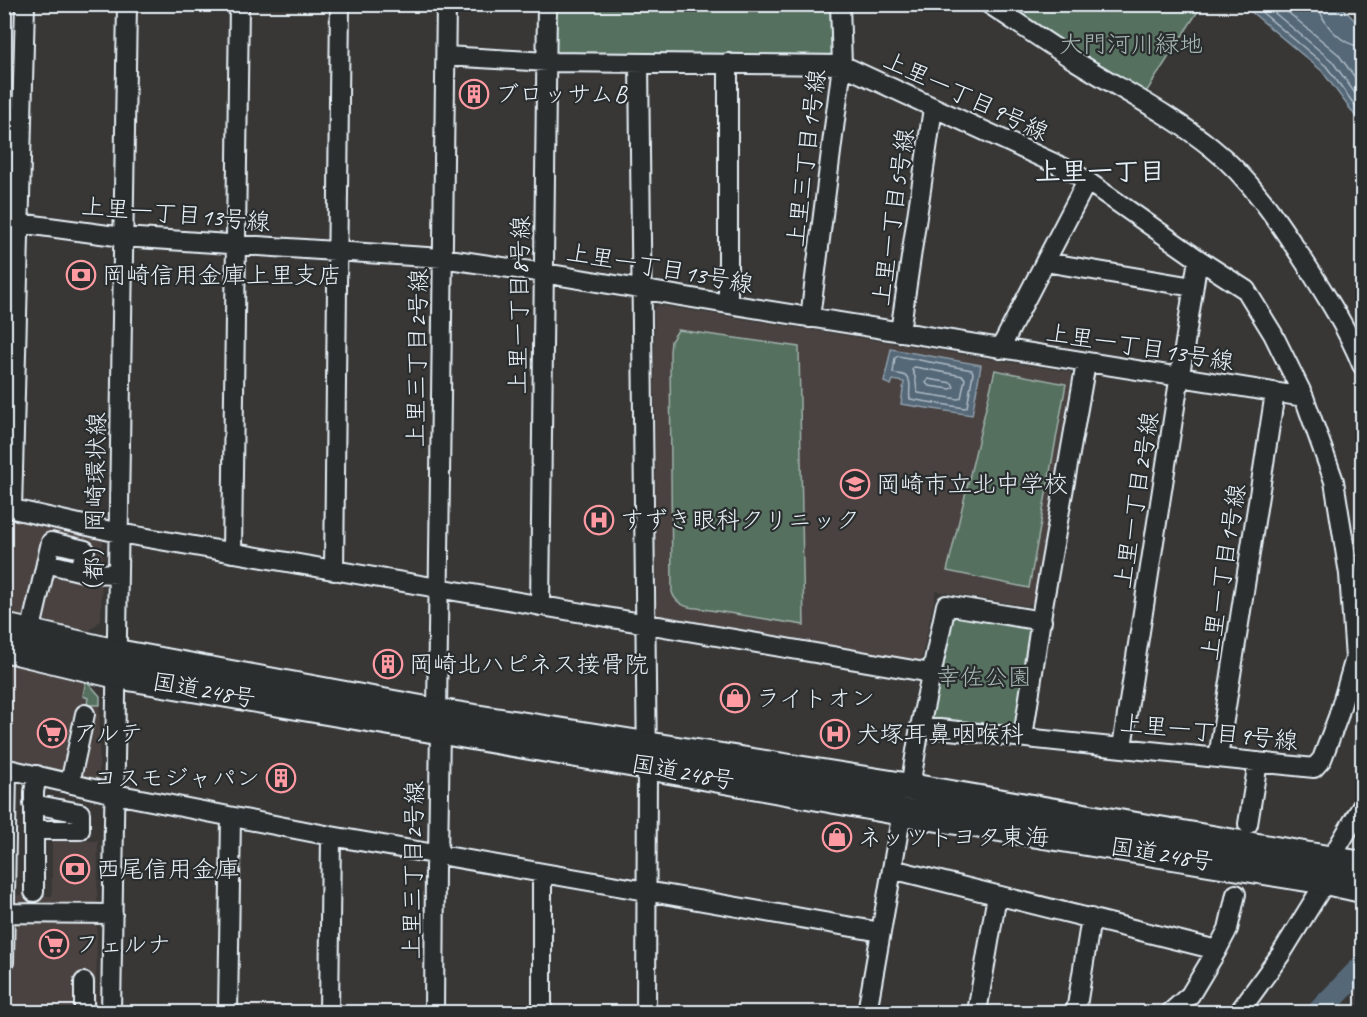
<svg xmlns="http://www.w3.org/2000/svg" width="1367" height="1017" font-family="Caveat,'Klee One',sans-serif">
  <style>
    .built { fill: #484240 }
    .green { fill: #56705e; stroke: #9fb0ab; stroke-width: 1.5 }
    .water { fill: #546777; stroke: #8f9eab; stroke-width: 1.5 }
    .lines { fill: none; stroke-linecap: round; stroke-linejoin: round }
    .shore { stroke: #adbac4; stroke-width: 1.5 }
    .river { stroke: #546777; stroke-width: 24 }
    .minor-casing { stroke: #e8f1f8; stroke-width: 22 }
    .highway-casing { stroke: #e8f1f8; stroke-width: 30 }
    .minor { stroke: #2a2d2e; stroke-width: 18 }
    .highway { stroke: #2a2d2e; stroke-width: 26 }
    .labels { text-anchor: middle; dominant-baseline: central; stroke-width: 4.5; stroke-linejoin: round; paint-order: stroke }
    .park-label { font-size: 24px; fill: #a6b7b3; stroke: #2a2d2e }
    .poi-label { font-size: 24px; fill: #e8f1f8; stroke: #2a2d2e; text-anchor: start }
    .street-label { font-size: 24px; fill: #e8f1f8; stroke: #2a2d2e }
    .neighbourhood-label { font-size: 26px; font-weight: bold; fill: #e8f1f8; stroke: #2a2d2e }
  </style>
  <rect width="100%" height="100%" fill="#383736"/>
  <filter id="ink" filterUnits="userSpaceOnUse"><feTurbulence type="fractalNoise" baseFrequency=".0167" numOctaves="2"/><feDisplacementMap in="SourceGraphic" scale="12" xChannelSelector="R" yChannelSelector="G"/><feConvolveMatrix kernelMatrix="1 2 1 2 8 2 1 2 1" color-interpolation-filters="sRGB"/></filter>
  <g filter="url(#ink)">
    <path class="built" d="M658 305 1070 372 1072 377 1033 603 1027 606 936 591 921 660 916 663 661 619 657 615 654 309Z
      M4 514 99 536 103 540 101 620 89 631 5 612Z
      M5 661 88 680 100 696 99 783 5 761Z
      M52 841H98L96 1012H10L11 895 52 896Z"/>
    <path class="green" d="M1197 4 1200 8 1143 97 1001 5Z
      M552 5H835L834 59 556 56Z
      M678 330 799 347 804 625 697 608C686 608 675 603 672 592L670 352 671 341Z
      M995 370 1066 384 1029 588 947 571Z
      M957 615 1034 627 1018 730 931 721 929 718 950 620Z
      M86 680 100 696V705H87L88 698 83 696Z"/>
    <path class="water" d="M1243 5H1340L1360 26V5H1362V125L1322 71Z
      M891 349 981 365 972 415 901 404 904 382 893 380 891 385 884 382Z"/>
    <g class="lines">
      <path class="shore" d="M1252 4 1326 66 1362 115
        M1264 4 1332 61 1362 103
        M1278 4 1338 54 1362 87
        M1319 4C1320 23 1344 47 1362 46
        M898 356 972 370 973 373 967 407 965 408 910 399C908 391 914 378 903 375 900 374 896 374 893 373L895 358Z
        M915 367 963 376 965 379 961 398 958 399 918 393C914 384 919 382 912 370L913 368Z
        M928 379 952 383 954 387 951 389 929 386 926 383Z"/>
      <path class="river" d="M1319 1012 1362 967"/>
      <g class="minor-casing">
        <path id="minor" d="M989 4C1018 23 1047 43 1077 62 1122 90 1170 114 1212 148 1250 178 1278 221 1304 261 1325 294 1347 328 1362 365
          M446 56 547 62 842 65 1071 171 1087 181 1198 259 1246 290 1273 334 1304 397 1334 481 1349 574 1355 658 1338 717 1322 759 1314 768 920 727
          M639 63 647 766 646 1012
          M4 221 123 237 442 258 544 273 728 304 1304 397
          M1045 262 1193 287
          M728 304V63
          M810 318 842 65 840 4
          M900 332 933 108
          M1000 349 1087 181
          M4 507 119 533 931 673
          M12 509 25 4
          M232 553 239 4
          M46 563 87 573 118 574
          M334 571 340 4
          M540 606 547 4
          M30 633 51 542 85 550 80 571
          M437 712 446 4
          M1023 737 1043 606 1086 363
          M1122 747 1198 259
          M1218 758 1275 393
          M4 768 115 794 331 836 881 932
          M70 783 85 714
          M910 787 920 727 946 605 1042 621
          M33 804 80 813V830H34
          M1248 824 1258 762
          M1330 860 1362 806
          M892 869 1217 950
          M34 892V792L37 775
          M5 913 113 914
          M4 962 7 769
          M84 1012V982
          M111 1012 127 4
          M228 1012 231 817
          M329 1012 331 836
          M434 1012 435 866 438 856 440 730
          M542 1012V874
          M867 1012 902 812
          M977 1012 997 895
          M1076 1012 1091 918
          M1171 1012 1190 995 1217 950 1228 929 1236 894
          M1239 1012 1281 954 1326 881"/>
      </g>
      <g class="highway-casing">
        <path id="highway" d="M4 627 117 653 437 712 910 787 1362 865
          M4 648 117 675 647 766 902 812 1326 881 1362 889"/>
      </g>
      <use href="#minor" class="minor"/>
      <use href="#highway" class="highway"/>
    </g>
  </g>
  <defs>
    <g id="building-ring" transform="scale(1.5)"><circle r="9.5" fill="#2a2d2e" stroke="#ff9aa2" stroke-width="1.5"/><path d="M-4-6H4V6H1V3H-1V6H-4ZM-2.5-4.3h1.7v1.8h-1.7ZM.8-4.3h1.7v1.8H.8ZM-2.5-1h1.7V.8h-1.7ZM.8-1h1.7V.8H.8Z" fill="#ff9aa2"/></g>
    <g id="bank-ring" transform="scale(1.5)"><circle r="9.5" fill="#2a2d2e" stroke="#ff9aa2" stroke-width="1.5"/><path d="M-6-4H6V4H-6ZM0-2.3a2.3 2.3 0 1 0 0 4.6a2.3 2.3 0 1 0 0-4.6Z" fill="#ff9aa2"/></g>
    <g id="school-ring" transform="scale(1.5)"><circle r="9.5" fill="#2a2d2e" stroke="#ff9aa2" stroke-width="1.5"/><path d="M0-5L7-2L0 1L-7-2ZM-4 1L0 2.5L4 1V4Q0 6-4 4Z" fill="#ff9aa2"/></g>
    <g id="hospital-ring" transform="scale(1.5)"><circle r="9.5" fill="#2a2d2e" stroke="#ff9aa2" stroke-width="1.5"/><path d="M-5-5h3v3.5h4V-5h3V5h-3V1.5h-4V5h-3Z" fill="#ff9aa2"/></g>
    <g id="shop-ring" transform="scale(1.5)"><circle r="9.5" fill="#2a2d2e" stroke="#ff9aa2" stroke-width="1.5"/><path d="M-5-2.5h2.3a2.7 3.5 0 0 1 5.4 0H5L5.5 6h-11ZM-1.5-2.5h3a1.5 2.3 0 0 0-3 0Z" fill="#ff9aa2"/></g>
    <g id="supermarket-ring" transform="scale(1.5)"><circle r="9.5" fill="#2a2d2e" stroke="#ff9aa2" stroke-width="1.5"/><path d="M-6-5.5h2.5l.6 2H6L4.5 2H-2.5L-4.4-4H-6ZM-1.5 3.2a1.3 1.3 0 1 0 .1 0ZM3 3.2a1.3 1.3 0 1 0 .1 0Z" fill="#ff9aa2"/></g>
  </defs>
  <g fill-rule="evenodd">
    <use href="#building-ring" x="474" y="94"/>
    <use href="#bank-ring" x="81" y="275"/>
    <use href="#school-ring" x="855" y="484"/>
    <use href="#hospital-ring" x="599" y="520"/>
    <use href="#building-ring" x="388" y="664"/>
    <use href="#shop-ring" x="735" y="698"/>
    <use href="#supermarket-ring" x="52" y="733"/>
    <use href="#hospital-ring" x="835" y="734"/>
    <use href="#building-ring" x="281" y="778"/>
    <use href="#shop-ring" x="837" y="837"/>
    <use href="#bank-ring" x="75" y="869"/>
    <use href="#supermarket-ring" x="54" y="944"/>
  </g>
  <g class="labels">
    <g class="park-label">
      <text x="1131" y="44">大門河川緑地</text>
      <text x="984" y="677">幸佐公園</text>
    </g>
    <g class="poi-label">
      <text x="495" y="94">ブロッサムB</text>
      <text x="102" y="275">岡崎信用金庫上里支店</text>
      <text x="876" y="484">岡崎市立北中学校</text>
      <text x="620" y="520">すずき眼科クリニック</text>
      <text x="409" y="664">岡崎北ハピネス接骨院</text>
      <text x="756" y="698">ライトオン</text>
      <text x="73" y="733">アルテ</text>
      <text x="856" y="734">犬塚耳鼻咽喉科</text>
      <text x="260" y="778" text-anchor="end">コスモジャパン</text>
      <text x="858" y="837">ネッツトヨタ東海</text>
      <text x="96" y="869">西尾信用金庫</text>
      <text x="75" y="944">フェルナ</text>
    </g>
    <g class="street-label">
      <text transform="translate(966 96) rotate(25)">上里一丁目9号線</text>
      <text transform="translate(806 158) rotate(-83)">上里三丁目1号線</text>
      <text transform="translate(176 214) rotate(5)">上里一丁目13号線</text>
      <text transform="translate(893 217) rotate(-82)">上里一丁目5号線</text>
      <text transform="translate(660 268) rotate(10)">上里一丁目13号線</text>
      <text transform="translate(519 305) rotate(-89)">上里一丁目8号線</text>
      <text transform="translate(1140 347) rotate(9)">上里一丁目13号線</text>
      <text transform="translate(417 358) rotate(-89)">上里三丁目2号線</text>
      <text transform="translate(1136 500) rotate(-81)">上里一丁目2号線</text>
      <text transform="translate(95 508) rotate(-89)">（都）岡崎環状線</text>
      <text transform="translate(1223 572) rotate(-81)">上里一丁目1号線</text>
      <text transform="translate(204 690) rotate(10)">国道248号</text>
      <text transform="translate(1209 732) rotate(6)">上里一丁目9号線</text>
      <text transform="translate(683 772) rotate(10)">国道248号</text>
      <text transform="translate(1162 854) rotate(9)">国道248号</text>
      <text transform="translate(413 870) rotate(-89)">上里三丁目2号線</text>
    </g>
    <g class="neighbourhood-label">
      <text x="1100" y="171">上里一丁目</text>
    </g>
  </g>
  <rect width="1367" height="1017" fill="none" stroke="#2a2d2e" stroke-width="24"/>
  <rect x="12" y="12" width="1343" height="993" fill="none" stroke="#e8f1f8" stroke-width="2" filter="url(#ink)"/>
</svg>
